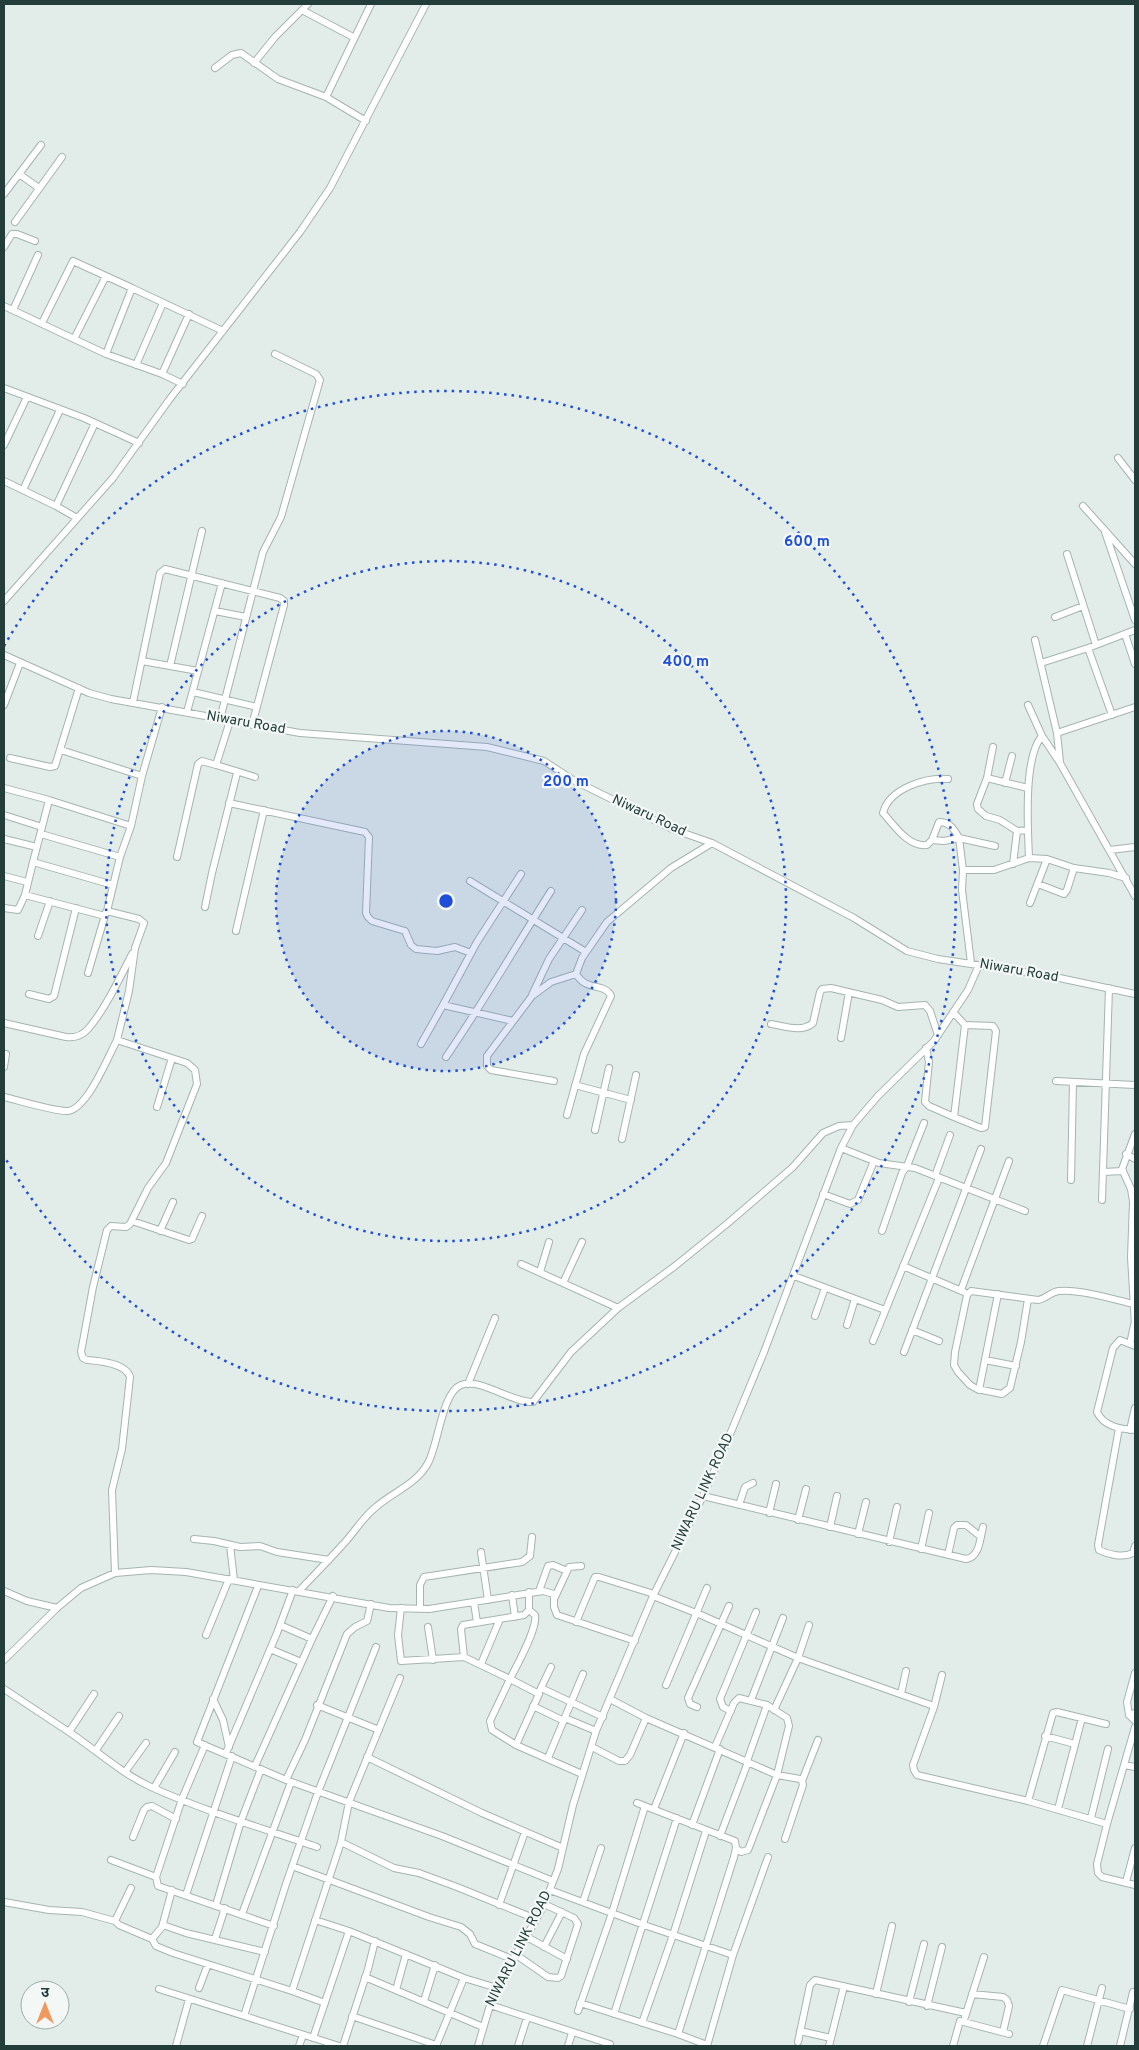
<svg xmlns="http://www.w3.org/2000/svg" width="1139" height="2050" font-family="Overpass,'Noto Sans Devanagari',sans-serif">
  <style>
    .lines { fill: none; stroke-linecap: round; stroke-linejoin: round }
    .minor-casing { stroke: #a5b4b1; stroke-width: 8 }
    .minor { stroke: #fff; stroke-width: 6 }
    .ring { fill: none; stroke: #1d4ed8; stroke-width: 2.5; stroke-dasharray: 2.5 5 }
    .labels { text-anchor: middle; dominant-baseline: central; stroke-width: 4.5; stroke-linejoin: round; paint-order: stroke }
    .street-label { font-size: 14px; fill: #223d3a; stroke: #f3f8f6 }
    .centre { fill: #1d4ed8; stroke: #f3f8f6; stroke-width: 2.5 }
    .ring-label { font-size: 15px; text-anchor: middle; font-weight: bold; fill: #1d4ed8; stroke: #f3f8f6; stroke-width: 4.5; stroke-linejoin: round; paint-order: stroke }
  </style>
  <rect width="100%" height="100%" fill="#e2ece9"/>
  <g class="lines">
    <g class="minor-casing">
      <path id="minor" d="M302 10 353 37
        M254 63 275 37 308 4
        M215 68 232 55 241 53 278 79 326 97 366 121
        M326 97 371 4
        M19 174 39 188
        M4 194 41 145
        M15 222 62 157
        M4 247 12 234H17L35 241
        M4 306 106 354 162 374 183 384
        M13 310 38 255
        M42 323 73 261 132 288
        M74 339 106 276
        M106 354 132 288 223 331
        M136 365 163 303
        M162 374 189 314
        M4 388 84 418 139 443
        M4 445 27 397
        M1118 458 1135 480
        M4 481 56 506 77 518
        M23 490 60 410
        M56 506 95 423
        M1083 506 1135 564
        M1104 529 1135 620
        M1067 554 1096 645
        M4 601 113 478 169 400 300 232 330 188 426 4
        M215 611 246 617
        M1055 617 1083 606
        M1125 634 1135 664
        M1035 640 1057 733
        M1088 648 1112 715
        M4 655 89 693 111 699 300 733 487 747 544 761 573 780 672 829 712 843 854 918 907 951 938 959 1050 976 1135 994
        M142 661 198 671
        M1041 663 1088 648 1135 630
        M170 666 202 531
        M193 692 257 707
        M133 702 160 573 165 569 280 598 284 601V605L252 725
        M4 705 20 663
        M1028 705 1042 736
        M187 712 222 583
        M220 719 263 552 281 517 320 380 316 374 275 354
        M993 747 987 778 977 804 978 809 986 816 1000 820 1017 831 1028 830
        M61 750 142 776
        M10 758 50 767 55 766 79 688
        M1060 762 1057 733 1135 707
        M236 771 255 777
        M987 778 1028 788
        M948 779C927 777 889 788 883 813 895 826 908 847 927 845L932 840 944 841 959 838 963 870
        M1005 783 1012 756
        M4 788 49 800
        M229 803 365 832 369 837 366 913 368 917 372 921 405 931 411 945 416 949 437 951 455 947 471 953
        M4 815 42 827
        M41 834 120 857
        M4 839 37 847
        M932 840 939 822C950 822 954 829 959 838L995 846
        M1110 850 1135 847
        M177 857 198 764 202 761 216 765
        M1029 858C1028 830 1023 757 1042 736L1060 763 1135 896
        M33 862 49 800 131 826
        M1013 864 1017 831
        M4 876 27 882
        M470 881 586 952
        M1038 884 1064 894 1067 890 1074 868
        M1030 903 1047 859
        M205 907 212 873 237 773 236 771 216 765 230 721
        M4 908 18 910 25 895
        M105 916 25 895 33 862 113 885
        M236 931 264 810
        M38 936 50 901
        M971 963 962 890 963 870H994L1029 858 1047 859 1074 868 1109 873 1126 878
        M88 973 106 912
        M29 994 49 999 54 996 76 908
        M532 995 549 959 582 910
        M513 1021 443 1005 477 942 521 874
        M4 1023 66 1037C74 1038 82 1036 88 1029 104 1011 121 976 132 954
        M771 1024C784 1026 802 1033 813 1023L820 992 822 989 831 988 882 1000 898 1007 925 1005 930 1011 938 1035
        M841 1038 849 992
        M421 1044 443 1005
        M926 1048 929 1062 925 1102 929 1106 954 1117 965 1025 953 1012
        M446 1057C483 1003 516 946 551 891
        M4 1067 6 1054
        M554 1081 491 1070 487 1066V1056L532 996 551 982 576 974 582 958 607 922 671 868 712 843
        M1056 1081 1135 1085
        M575 1085 631 1100
        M4 1097C17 1100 56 1112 68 1111 87 1109 108 1057 117 1040
        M157 1107 172 1058
        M567 1115 584 1054 611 996C607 986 593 988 585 983 581 981 578 977 576 974
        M954 1117 981 1128 985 1127 996 1031 993 1026 965 1025
        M595 1130 609 1068
        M1135 1134 1122 1169 1131 1189 1133 1202 1131 1257 1135 1325
        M622 1139 636 1075
        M841 1148 879 1163 915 1168 1025 1211
        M1126 1154 1135 1159
        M1103 1172 1123 1171
        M935 1176 950 1135
        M1071 1180 1073 1082
        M823 1194 850 1204 858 1200 874 1161
        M1102 1200 1109 988
        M132 1221 189 1240 192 1239 202 1216
        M160 1231 173 1202
        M882 1231 902 1173 907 1166 924 1123
        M521 1264 618 1308
        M903 1266 964 1292
        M540 1272 549 1242
        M794 1276 885 1310
        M563 1283 582 1242
        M961 1290 1009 1161
        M1028 1299 1021 1342 1010 1388 1002 1394 977 1389 970 1385 958 1372 954 1365 955 1352 967 1295 971 1291 1038 1300C1046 1299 1050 1292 1059 1291 1080 1289 1112 1299 1133 1304
        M815 1316 825 1288
        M847 1325 855 1299
        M912 1330 939 1341
        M873 1341 939 1178
        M1130 1344 1134 1325
        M1135 1346 1120 1340 1113 1348 1097 1412C1104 1427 1121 1429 1135 1430
        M904 1352 981 1149
        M985 1360 1016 1366
        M468 1384 495 1318
        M979 1390 998 1294
        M1119 1428 1098 1545 1099 1550C1109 1555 1123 1558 1133 1553L1135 1546
        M1130 1430 1135 1408
        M703 1496 966 1559C980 1557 980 1538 983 1527
        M739 1505 745 1487 753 1483
        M769 1513 776 1484
        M798 1520 806 1489
        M830 1527 837 1496
        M858 1534 866 1502
        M194 1539 214 1541 240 1547 260 1546 277 1552 329 1560
        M889 1542 897 1507
        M230 1545 234 1580
        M921 1549 929 1513
        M481 1552 488 1600
        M948 1555 954 1528 957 1525H966L981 1537
        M115 1573 112 1490 122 1449 130 1377C126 1363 99 1361 87 1360L83 1358 81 1352 93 1287 107 1230 111 1226 126 1227 130 1224 148 1188 166 1163 197 1084 195 1070 187 1063 117 1040 129 991 135 948 144 923 139 919 107 911 120 857 131 826 142 776 162 707
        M258 1586 197 1742 286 1780 442 1836 553 1881
        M4 1591 27 1601 57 1608
        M299 1591C315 1574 331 1558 346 1541 356 1530 364 1516 376 1507 394 1491 416 1485 428 1463 438 1446 442 1392 461 1385 479 1377 512 1403 533 1402L571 1352 618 1308 675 1266 728 1223 793 1167 823 1133 839 1126 853 1125
        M539 1591 548 1566 553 1565 567 1571
        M512 1595 515 1617
        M653 1596 701 1615 798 1658 931 1705 934 1707 913 1765 914 1770 917 1775 1028 1801 1107 1824 1135 1727
        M555 1597 569 1567 581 1566
        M474 1603 477 1622
        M401 1608 398 1635 401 1661 464 1657 510 1679 490 1721 492 1730 516 1745 582 1774
        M420 1608V1585L424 1577 522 1562 530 1556 532 1537
        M576 1622 595 1577H599L654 1594
        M280 1625 312 1639
        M428 1627 433 1660
        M206 1635 229 1579
        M270 1649 301 1662
        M464 1657 461 1629 463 1625 524 1615 529 1610V1592
        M4 1660 57 1608 81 1588 115 1573 151 1570 186 1572 389 1608 429 1609 543 1591 554 1594V1607L557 1615 635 1641
        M481 1664 500 1619
        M666 1685 707 1588
        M541 1688 603 1717
        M4 1689 69 1732
        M540 1690 551 1667
        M94 1694 69 1732C96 1750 121 1773 151 1787 204 1811 262 1828 317 1847
        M901 1694 906 1671
        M213 1699 223 1720 229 1747
        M610 1699 646 1718 777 1775 748 1850 741 1852 736 1848
        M751 1700 783 1618
        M317 1705 379 1730
        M533 1706 564 1721
        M697 1707 690 1704 688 1698 729 1606
        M934 1707 942 1675
        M774 1710 798 1658 809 1625
        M731 1711 723 1707 720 1699 756 1612
        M1135 1713 1129 1715 1135 1721
        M1129 1715 1127 1702 1135 1673
        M565 1718 596 1731
        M1045 1736 1075 1744
        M516 1745 539 1694 510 1679C517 1665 538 1628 535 1615L529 1610
        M592 1747 619 1761H625L630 1755 646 1718
        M715 1747 734 1703 739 1698 767 1705 787 1718 789 1726 777 1775 800 1779 802 1781 803 1785 785 1839
        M96 1750 119 1716
        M226 1753 277 1633 293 1590
        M367 1757 482 1813 563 1848
        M548 1758 583 1674
        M747 1761 767 1705
        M1124 1765 1135 1767
        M255 1766 312 1639 333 1596
        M125 1772 146 1743
        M286 1780 305 1740 347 1634 355 1627 367 1621 371 1604
        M802 1781 818 1740
        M154 1788 175 1752
        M1028 1801 1053 1713 1057 1712 1106 1724
        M654 1809 684 1733
        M1058 1809 1082 1718
        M1091 1818 1108 1749
        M1107 1824 1097 1864 1098 1873 1102 1877 1135 1885
        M692 1825 720 1749
        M720 1836 748 1762
        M133 1837 144 1810 147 1807 152 1806 176 1819
        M341 1842 394 1868 419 1873 457 1887 536 1919
        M111 1860 156 1877 158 1886 274 1926
        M292 1866 429 1917 461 1927 470 1934 475 1944 512 1959
        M156 1877 182 1799 205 1745
        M1126 1882 1135 1848
        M131 1888 115 1921 119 1925 152 1939 156 1946 173 1953 292 1991
        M550 1890 644 1925 733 1955
        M186 1895 232 1756
        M4 1902 49 1910 82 1912 115 1921
        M583 1902 601 1848
        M216 1905 241 1821 261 1769
        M499 1905 525 1832
        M242 1914 291 1782
        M315 1920 349 1931
        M163 1925 186 1933 265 1952
        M525 1936 567 1959
        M152 1939 162 1927 172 1890
        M215 1939 225 1908
        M544 1947 562 1912
        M515 1954 548 1977 558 1978 561 1976 578 1924 574 1918 544 1904
        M365 1977 483 2027
        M199 1988 208 1964
        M159 1989 339 2046
        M396 1990 406 1954
        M876 1994 892 1926
        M972 1994 1003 1997 1007 2000 1009 2006 1003 2032
        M424 2001 435 1965
        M909 2002 924 1944
        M325 2003 292 1991 341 1842 349 1802 400 1678
        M580 2003 678 2034 734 1857 736 1848 735 1841 637 1803
        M490 2005 610 2044V2046
        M927 2006 942 1947
        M578 2011 612 1913 645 1806
        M614 2014 677 1818
        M244 2016 286 1884 318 1792 376 1647
        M352 2016 436 2045
        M965 2017 984 1957
        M642 2023 673 1935 706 1831
        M800 2031 831 2038
        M678 2034 707 2045
        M313 2038 349 1931 464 1978 497 1988
        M798 2042 810 1985 815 1980 966 2013
        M176 2046 189 1999
        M299 2046 303 2035
        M343 2046 368 1969 375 1941
        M436 2046 464 1978
        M478 2046 493 1995 543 1907 558 1869 573 1805 596 1731 653 1596 703 1496 726 1444 764 1352 841 1148 853 1125 878 1096 934 1041 968 990 979 965
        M518 2046 527 2018
        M568 2046 572 2033
        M707 2046 733 1955 768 1857
        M829 2046 844 1986
        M953 2046 960 2021 1009 2034
        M1043 2046 1062 1990 1130 2009
        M1087 2046 1102 1988
        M1120 2046 1133 1992"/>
    </g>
    <use href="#minor" class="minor"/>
  </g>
  <circle cx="446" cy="901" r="170" fill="#1d4ed8" fill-opacity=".12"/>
  <g class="ring">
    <circle cx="446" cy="901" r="170"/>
    <circle cx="446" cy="901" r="340"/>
    <path d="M4 646A510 510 0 1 1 4 1156"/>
  </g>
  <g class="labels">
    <g class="street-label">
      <text transform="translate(246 723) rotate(10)">Niwaru Road</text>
      <text transform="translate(649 816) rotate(25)">Niwaru Road</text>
      <text transform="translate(1019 971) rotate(10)">Niwaru Road</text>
      <text transform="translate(703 1492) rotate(-65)">NIWARU LINK ROAD</text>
      <text transform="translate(519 1949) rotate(-63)">NIWARU LINK ROAD</text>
    </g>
  </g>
  <circle cx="446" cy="901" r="8" class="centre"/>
  <g class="ring-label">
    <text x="807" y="546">600 m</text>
    <text x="686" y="666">400 m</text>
    <text x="566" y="786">200 m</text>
  </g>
  <rect width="1139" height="2050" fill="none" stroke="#223d3a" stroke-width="10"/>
  <g transform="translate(45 2005)"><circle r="24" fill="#f3f8f6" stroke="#9fadab"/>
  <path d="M0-4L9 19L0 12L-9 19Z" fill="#ef995d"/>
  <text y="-8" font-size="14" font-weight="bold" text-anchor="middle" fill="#223d3a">उ</text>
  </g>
</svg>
